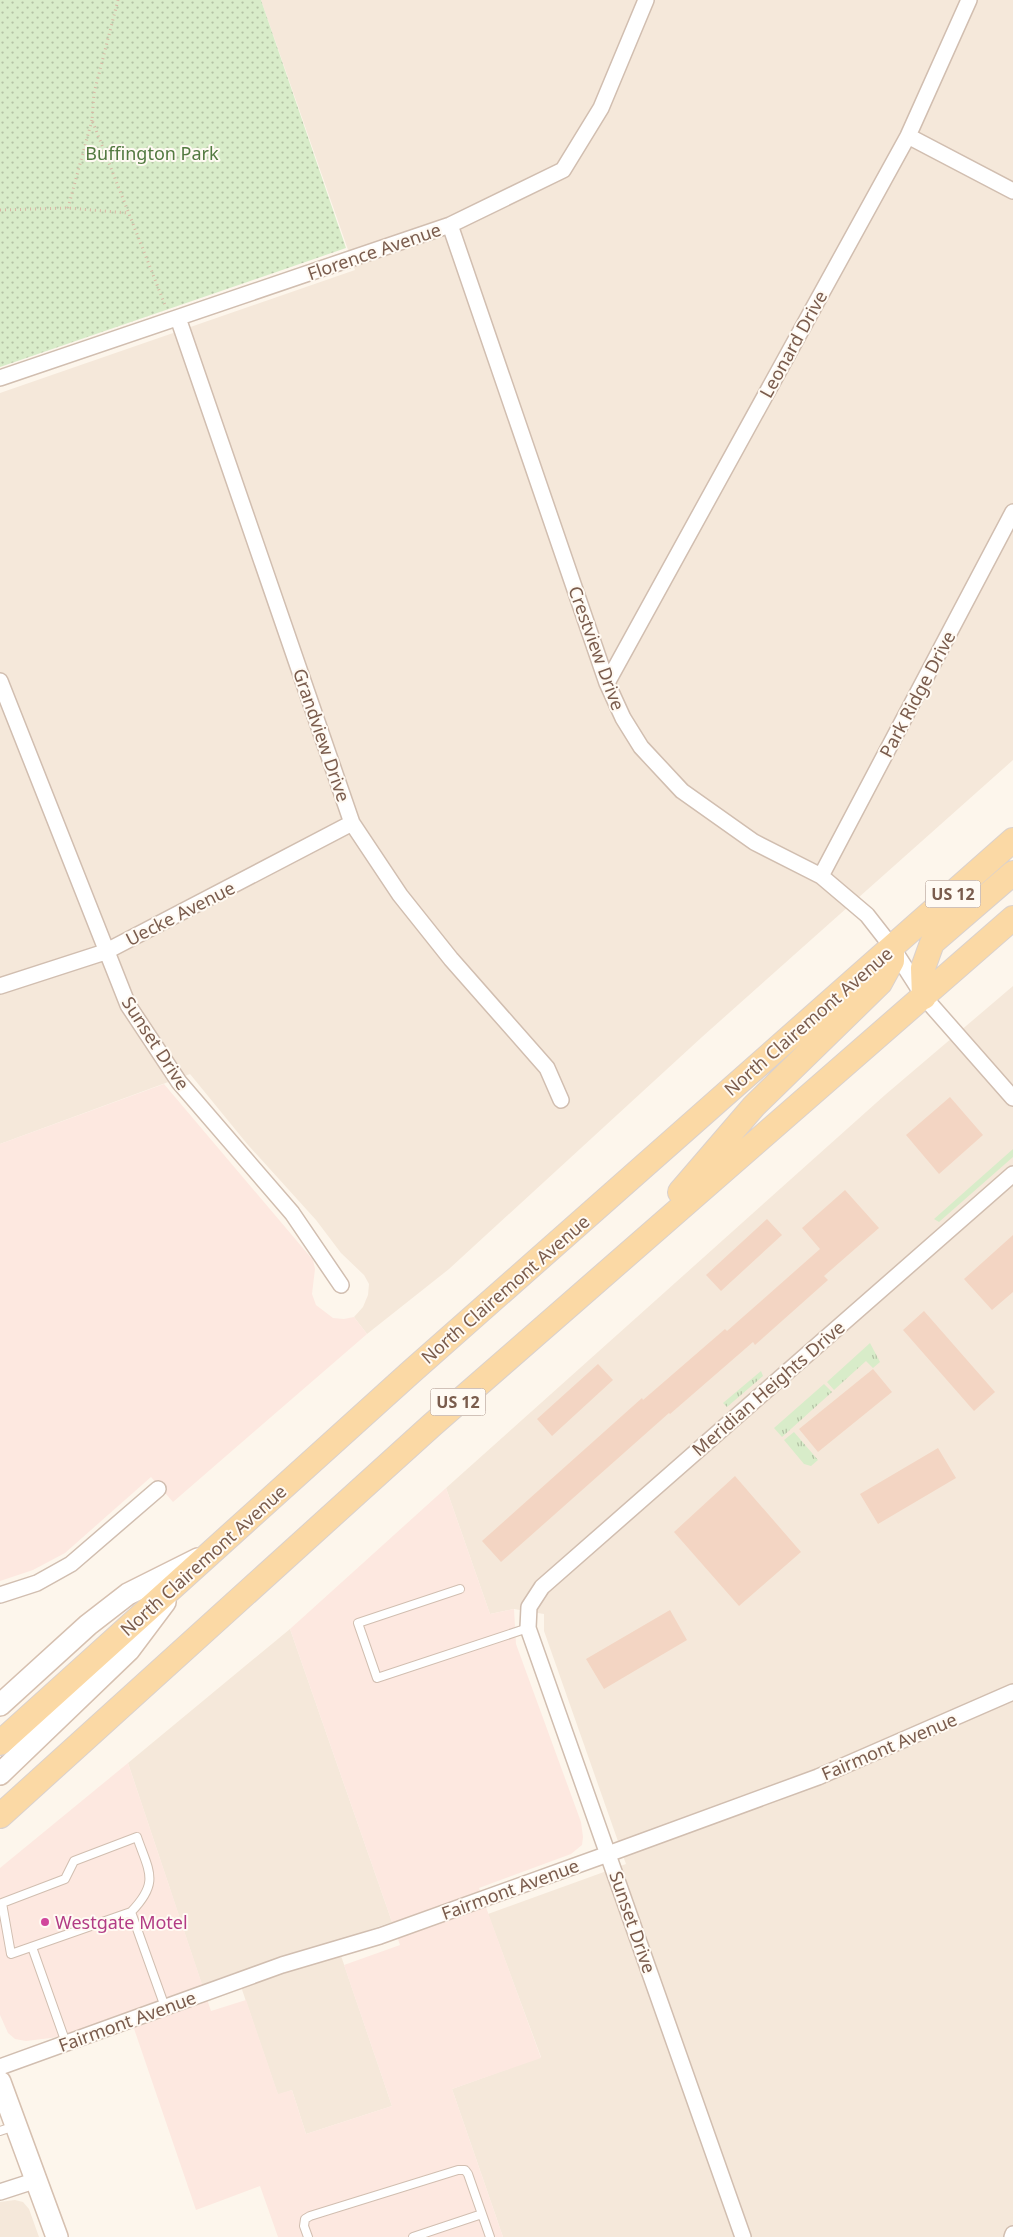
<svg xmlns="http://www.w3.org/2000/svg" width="1013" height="2237" font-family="'Noto Sans',sans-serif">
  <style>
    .residential { fill: #f5e8da }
    .commercial { fill: #fde8e0 }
    .grass { fill: url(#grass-tufts) }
    .park { fill: url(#park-dots) }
    .building { fill: #f3d5c3 }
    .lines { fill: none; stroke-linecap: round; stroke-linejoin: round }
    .service-casing { stroke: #d1beb0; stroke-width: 10 }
    .minor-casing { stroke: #d1beb0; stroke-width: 18 }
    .secondary-casing { stroke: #d6c0b0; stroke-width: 24 }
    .primary-casing { stroke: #dad1cd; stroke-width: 26 }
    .path { stroke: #d9b8a5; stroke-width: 3; stroke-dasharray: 1 4; stroke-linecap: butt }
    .service { stroke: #fff; stroke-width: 8 }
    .minor { stroke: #fff; stroke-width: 15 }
    .secondary { stroke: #fff; stroke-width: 21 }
    .primary { stroke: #fbd9a5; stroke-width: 24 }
    .hotel-dot { fill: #d1479c; stroke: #fffaf3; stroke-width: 2 }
    .labels { text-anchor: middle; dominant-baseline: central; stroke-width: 4; stroke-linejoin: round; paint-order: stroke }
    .shield { fill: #fffaf3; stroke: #a28b7f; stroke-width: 1 }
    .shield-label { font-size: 16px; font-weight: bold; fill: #7a5c4d }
    .park-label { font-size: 18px; fill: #537a41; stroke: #fffaf3 }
    .street-label { font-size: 18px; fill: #7a5c4d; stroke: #fffaf3 }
    .hotel-label { font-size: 18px; fill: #b23c85; stroke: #fffaf3; text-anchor: start }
  </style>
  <defs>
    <pattern id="grass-tufts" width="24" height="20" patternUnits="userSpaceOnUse" patternTransform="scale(1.25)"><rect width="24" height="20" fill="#d8ecc9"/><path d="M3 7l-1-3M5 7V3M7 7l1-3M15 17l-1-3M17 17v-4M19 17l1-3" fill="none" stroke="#b4c2a5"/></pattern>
    <pattern id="park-dots" width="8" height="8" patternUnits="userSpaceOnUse" patternTransform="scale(1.25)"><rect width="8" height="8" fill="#d8ecc9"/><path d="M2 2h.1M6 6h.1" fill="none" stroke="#b4c2a5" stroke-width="1.8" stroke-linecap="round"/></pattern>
  </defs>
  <rect width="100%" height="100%" fill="#fdf6ec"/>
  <path class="residential" d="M261 0H1013V760L702 1037 449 1269 367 1334 354 1317 363 1307 368 1295 369 1284 364 1275 341 1253 316 1220 248 1145 190 1074 0 1144V393L355 270Z
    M1013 986V2237H503L452 2089 541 2057 488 1914 626 1864 544 1631V1614L514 1609 490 1614 446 1488 885 1095Z
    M290 1629 392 1922 336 1941 392 2106 306 2134 292 2090 278 2095 236 1972 202 1985 128 1763Z
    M15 2200 23 2202 29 2209 39 2237H0V2202Z"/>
  <path class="commercial" d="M164 1084 313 1260 315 1269 312 1294 316 1305 333 1318 344 1319 354 1317 367 1334 173 1502 151 1477 65 1553 33 1570 0 1581V1144Z
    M446 1488 490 1614 514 1609 516 1644 581 1822 583 1837 582 1845 571 1854 479 1888 541 2058 452 2089 503 2237H278L260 2186 196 2210 129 2014 59 2037 26 2041 15 2039 8 2033 0 2015V1868L128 1763 211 2011 246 2000 278 2094 292 2090 306 2134 392 2106 344 1965 400 1945 290 1629Z"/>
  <path class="grass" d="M1013 1149V1157L939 1222 934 1219Z
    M870 1343 880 1362 873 1368 866 1361 834 1390 827 1382Z
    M761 1371 763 1376 727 1407 723 1403Z
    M824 1384 832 1392 782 1437 774 1428Z
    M794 1432 818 1460 811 1466 804 1464 784 1440Z"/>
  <path class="park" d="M0 0H261L346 248 0 367Z"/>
  <path class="building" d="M950 1097 983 1135 939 1174 906 1135Z
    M845 1190 879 1228 824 1276 828 1280 755 1345 753 1342 670 1414 669 1413 501 1562 482 1541 642 1398 643 1400 725 1329 727 1331 820 1249 802 1228Z
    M767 1219 782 1235 721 1291 706 1275Z
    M1013 1235V1292L992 1310 964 1279Z
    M924 1311 995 1392 974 1411 903 1330Z
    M598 1364 613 1380 552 1436 537 1419Z
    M873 1369 892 1392 818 1452 799 1429Z
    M938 1448 956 1478 878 1524 860 1494Z
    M735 1476 801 1552 739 1606 674 1532Z
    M670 1610 687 1640 604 1689 586 1659Z"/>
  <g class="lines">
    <g class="service-casing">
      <path id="service" d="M460 1589 358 1623 377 1678 528 1628
        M137 1837C149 1872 160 1882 131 1912L11 1954 2 1903 65 1879 74 1861Z
        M131 1912 165 2007
        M32 1947 66 2043
        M0 2131 15 2126
        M308 2237 304 2226 305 2219 310 2216 458 2170H465L468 2174 490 2237
        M413 2237 482 2214"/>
    </g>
    <g class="minor-casing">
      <path id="minor" d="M908 136 1013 191
        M450 225 607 683 623 718 641 747 682 791 754 842 821 876 867 915 892 947 924 997 1013 1098
        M178 318 352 823 400 895 451 959 547 1068 561 1100
        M0 378 450 225 563 170 601 108 646 0
        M0 681 128 1005 179 1082 292 1213 341 1285
        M607 683 908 136 969 0
        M821 876 1013 512
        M0 986 105 952 352 823
        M0 1595 37 1583 71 1564 158 1489
        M0 2067 282 1965 380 1936 608 1854 818 1777 1013 1692
        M0 2192 37 2180
        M743 2237 528 1628 529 1607 542 1587 1013 1174
        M1012 2237 1013 2234"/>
    </g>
    <g class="secondary-casing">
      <path id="secondary" d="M0 1705 88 1625 128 1594 198 1559
        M0 1774 129 1650 165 1602
        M0 2082 57 2237"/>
    </g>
    <g class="primary-casing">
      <path id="primary" d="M924 997 923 968 932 943 1013 873
        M680 1192 754 1106 880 983 892 961V947
        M0 1743 411 1372 1013 840
        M0 1816 432 1425 1013 918"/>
    </g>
    <path class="path" d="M118 0 94 93 92 120 165 305
      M68 208 92 120
      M0 210 68 208 128 213"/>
    <use href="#service" class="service"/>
    <use href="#minor" class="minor"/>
    <use href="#secondary" class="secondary"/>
    <use href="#primary" class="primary"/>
  </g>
  <circle class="hotel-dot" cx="45" cy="1922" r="5"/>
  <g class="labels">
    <g class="shield">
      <rect x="925.5" y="880.5" width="55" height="27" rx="4"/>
      <rect x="430.5" y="1388.5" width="55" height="27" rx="4"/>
    </g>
    <g class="shield-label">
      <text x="953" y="894">US 12</text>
      <text x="458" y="1402">US 12</text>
    </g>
    <g class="park-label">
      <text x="152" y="153">Buffington Park</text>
    </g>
    <g class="street-label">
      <text transform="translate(374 251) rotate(-19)">Florence Avenue</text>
      <text transform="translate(793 344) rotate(-61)">Leonard Drive</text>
      <text transform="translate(597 648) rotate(70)">Crestview Drive</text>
      <text transform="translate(917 694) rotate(-62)">Park Ridge Drive</text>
      <text transform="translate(322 735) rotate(71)">Grandview Drive</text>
      <text transform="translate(180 913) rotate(-27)">Uecke Avenue</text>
      <text transform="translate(808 1021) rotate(-41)">North Clairemont Avenue</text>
      <text transform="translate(156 1043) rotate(57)">Sunset Drive</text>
      <text transform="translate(505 1289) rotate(-41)">North Clairemont Avenue</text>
      <text transform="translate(768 1388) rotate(-41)">Meridian Heights Drive</text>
      <text transform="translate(203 1560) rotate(-42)">North Clairemont Avenue</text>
      <text transform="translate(889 1746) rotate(-23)">Fairmont Avenue</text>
      <text transform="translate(510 1889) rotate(-20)">Fairmont Avenue</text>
      <text transform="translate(633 1922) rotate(71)">Sunset Drive</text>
      <text transform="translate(127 2021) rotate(-20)">Fairmont Avenue</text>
    </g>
    <g class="hotel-label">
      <text x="55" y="1922">Westgate Motel</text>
    </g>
  </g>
</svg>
